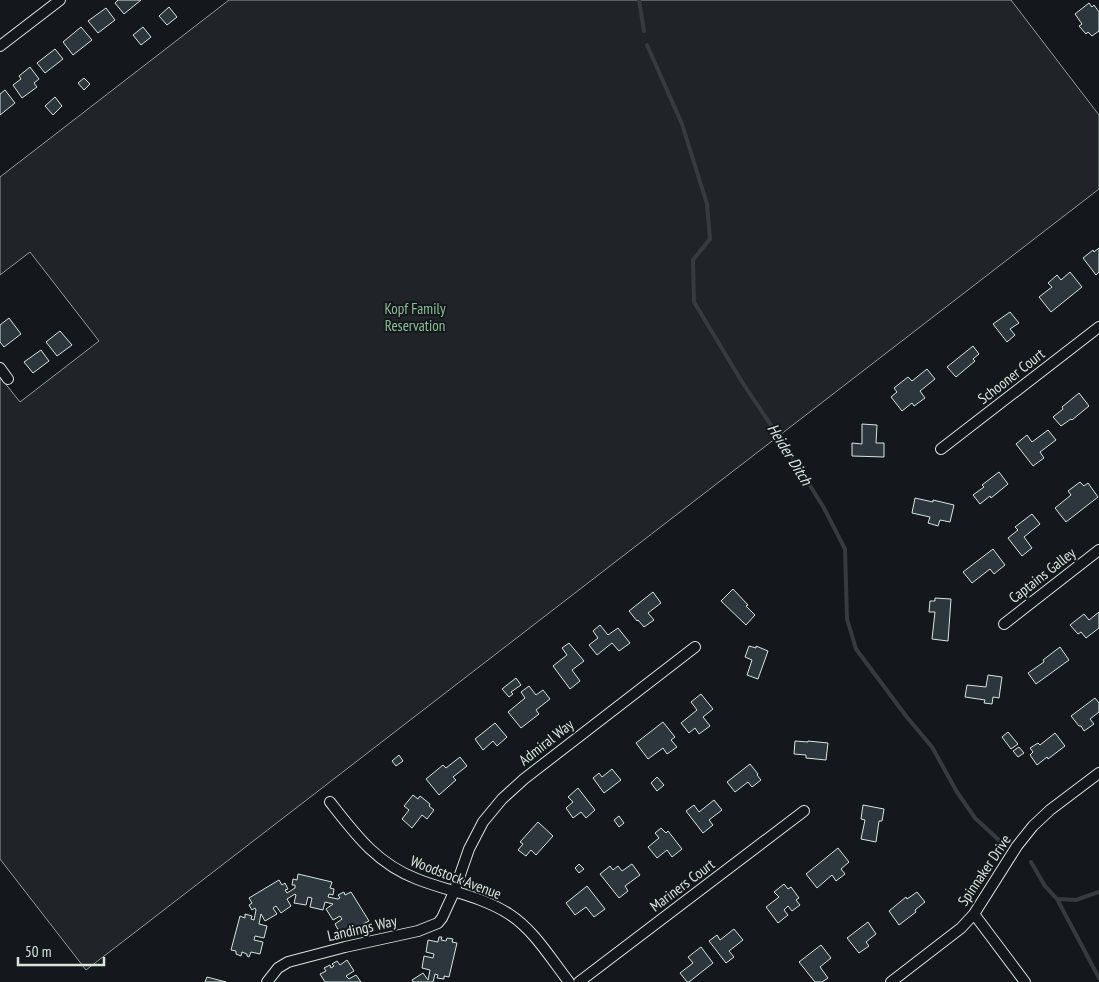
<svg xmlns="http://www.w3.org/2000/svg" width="1099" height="982" font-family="'PT Sans Narrow',sans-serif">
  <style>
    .green { fill: #202428; stroke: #939e99 }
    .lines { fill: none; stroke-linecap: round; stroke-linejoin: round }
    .stream { stroke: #363b3e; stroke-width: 4 }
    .building { fill: #2c363c; stroke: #d8e6dc }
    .street-casing { stroke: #d8e6dc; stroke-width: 12 }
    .street { stroke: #14181c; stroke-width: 10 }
    .labels { text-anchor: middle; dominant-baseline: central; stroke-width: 4; stroke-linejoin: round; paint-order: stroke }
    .park-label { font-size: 15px; fill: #8ac095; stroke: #14181c }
    .street-label { font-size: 15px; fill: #d8e6dc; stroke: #14181c }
    .water-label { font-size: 16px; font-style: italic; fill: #d8e6dc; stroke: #14181c }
  </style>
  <rect width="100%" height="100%" fill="#14181c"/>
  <path class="green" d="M229 0H1011L1099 115V189L86 970 0 859V377L20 402 99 341 30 252 0 275V177Z"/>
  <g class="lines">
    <path class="stream" d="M639 0 644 31
      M647 45 682 124 707 204 710 239 693 260 694 302 744 385 789 452 824 508 845 549 847 619 856 649 906 716 932 747 957 792 975 818 1001 842
      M1031 862 1045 886 1057 899 1076 900 1099 892
      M1057 899 1099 978"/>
  </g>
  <path class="building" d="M118 0H141L124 14 115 3Z
    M1089 3 1092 7 1094 5 1099 12V31L1092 36 1088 32 1086 34 1079 26 1082 24 1075 14Z
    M169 7 177 17 167 25 159 16Z
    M106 8 115 20 98 33 88 21Z
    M81 27 92 40 73 55 63 42Z
    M143 27 151 37 141 45 133 35Z
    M55 49 63 59 45 73 37 63Z
    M30 67 39 79 34 83 37 87 22 98 13 85 21 79 19 76Z
    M84 78 90 84 84 90 78 83Z
    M5 90 15 103 0 115V94Z
    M55 97 62 106 53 115 45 106Z
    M1099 248V272L1096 275 1083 258 1093 250 1094 252Z
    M1070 272 1082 287 1051 312 1039 297 1052 287 1048 283 1057 275 1061 280Z
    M1010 312 1019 323 1010 329 1015 335 1007 342 993 324Z
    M9 318 21 334 4 347 0 342V325Z
    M60 331 72 345 57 356 46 342Z
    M973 346 979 354 973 359 975 361 956 377 947 367Z
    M41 350 49 361 33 373 24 362Z
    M927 369 935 379 920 391 925 398 914 406 912 403 902 411 891 397 897 392 894 388 908 377 912 381Z
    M1079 393 1089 406 1072 420 1071 419 1061 426 1053 417 1063 409 1062 407Z
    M862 424 877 425 876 443H884V457L852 456V443L862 444Z
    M1048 430 1056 440 1040 452 1044 458 1033 466 1016 444 1027 435 1032 442Z
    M999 472 1008 484 991 498 990 496 980 504 973 495 984 487 982 485Z
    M1080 482 1084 486 1088 483 1098 497 1066 522 1055 508 1071 495 1068 491Z
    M915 498 933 502V500L954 505 950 522 940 520 938 526 928 523 930 517 912 513Z
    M1032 514 1040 524 1024 537 1032 548 1022 556 1008 538 1018 530 1015 527Z
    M993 549 1005 565 994 574 990 569 972 583 963 572Z
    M733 589 748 605 746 606 755 615 746 625 721 601Z
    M653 592 661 603 648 613 654 620 644 627 638 620 637 621 629 611Z
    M935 598 951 599 948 641 932 639 935 612H929L930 601H935Z
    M1099 612V628L1086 638 1081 632 1078 634 1070 625 1084 614 1089 620Z
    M600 625 608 635 618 628 630 643 619 651 612 643 597 655 589 645 598 638 593 631Z
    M569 643 584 661 572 670 580 681 570 689 553 666 567 655 562 648Z
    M749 646 756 648V646L768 651 758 679 747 675 752 660 745 657Z
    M1060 647 1069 660 1036 684 1028 673 1044 662 1043 660Z
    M988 675 1002 677 999 698 993 697 992 704 984 703 985 700 965 697 967 685 986 687Z
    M516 678 521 685 511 692 513 694 509 697 502 689Z
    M529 686 536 695 543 690 550 699 536 710 539 714 521 728 508 712 525 698 521 692Z
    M701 694 713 709 703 717 710 726 699 734 695 728 689 733 681 723 697 710 691 702Z
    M1095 698 1099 703V712L1090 719 1094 724 1084 731 1081 726H1079L1071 716Z
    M663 722 675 737 671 740 677 747 667 754 663 748 648 759 636 743Z
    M495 723 507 737 497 746 493 741 483 750 475 739Z
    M1008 732 1018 744 1011 749 1002 737Z
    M1055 733 1065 746 1048 759 1047 757 1037 765 1030 755 1033 752 1030 748 1038 743 1040 745Z
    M795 741 808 742V741L828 743 826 760 806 758V755L794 754Z
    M1019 747 1024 753 1018 757 1013 751Z
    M399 755 403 761 396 766 392 761Z
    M460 757 467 766 453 777 456 780 439 795 426 779 443 765 446 768Z
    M750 764 758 774 757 775 761 780 752 787 748 782 735 792 727 782Z
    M612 769 621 780 604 793 593 778 599 773 602 777Z
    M657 777 664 785 657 791 651 783Z
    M578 788 595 810 586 818 581 812 573 818 566 808 573 802 568 797Z
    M413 795 418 799 420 796 430 804 429 806 434 810 427 819 422 815 412 828 402 819 409 810 404 806Z
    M714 800 722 810 709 820 713 825 703 833 686 811 694 805 699 812Z
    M863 805 884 809 882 821H879L876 842 861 839 865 820 861 819Z
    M619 816 624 823 619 827 614 820Z
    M538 822 553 836 536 855 531 850 526 856 518 850 523 844 520 842Z
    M661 828 666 833 668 831 682 849 672 857 667 850 657 858 648 847 659 838 655 833Z
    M838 848 849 862 841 869 845 874 836 881 832 875 817 888 806 874Z
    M579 864 584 869 579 873 575 868Z
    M632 864 640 875 625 886 628 891 619 898 600 874 610 866 613 870 618 866 622 871Z
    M298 874 332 882 330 888 334 889 333 895 329 894 328 897 338 899 340 898 338 895 344 892 345 895 351 892 369 921 363 924 365 927 359 931 357 928 355 929 356 932 352 934 349 930 341 935 335 924 342 919 340 916 333 920 326 909 333 904 325 902 323 910 310 907 312 898 308 897 306 905 294 903 296 895 295 894 287 899 291 906 281 913 276 906 273 908 277 914 265 921 261 914 259 924 267 926 264 938 255 936 254 940 263 942 260 954 251 952 249 957 247 956V954L242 952 241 956 236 954V951L231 950 240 916 245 918V914L252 916 251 919 254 920 256 910 255 908 252 910 249 905 252 903 249 898 279 880 282 885 285 883 288 889 285 890 287 893 295 888V885H292L293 879 297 880Z
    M784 884 788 889 791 887 799 898 796 900 800 905 792 911 788 906 784 910 788 915 778 923 766 907 779 897 774 892Z
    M587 886 605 909 594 917 586 907 575 915 566 903Z
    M917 892 925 902 915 910 916 912 899 925 889 911 906 897 907 899Z
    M868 922 876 934 866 942 869 946 859 953 847 938Z
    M734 929 743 940 729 951 734 957 726 963 709 941 717 935 720 940Z
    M439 937H442L441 940 446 941 447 938 453 939 452 942 457 943 449 977 444 976V979L437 978 438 975 435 974 433 982H413L412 980 423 973 428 980 430 970 422 968 424 956 433 958 434 954 426 952 428 940 438 942Z
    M821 945 831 958 820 967 828 978 822 982H815L799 962Z
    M701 947 713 963 689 982H687L680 973 693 963 688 957Z
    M347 960 354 971 346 976 349 979 356 975 361 982H325L320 974 326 971 324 968 330 965 331 968 334 966 332 964 337 961 340 965Z
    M207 977 226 982H205Z"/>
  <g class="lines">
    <g class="street-casing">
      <path id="street" d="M0 46 60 0
        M0 368 8 379
        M941 449 1099 327
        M1004 624 1099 550
        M330 802C355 834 377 864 417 879 447 891 481 896 509 914 534 930 551 959 569 982
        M974 914 1025 982
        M267 982 278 968 288 962 345 947 418 931 438 923 442 918 454 892 469 849 483 822 502 799 524 779 695 647
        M579 982 804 811
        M891 982 961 928 974 914 1017 846 1033 826 1050 810 1099 773"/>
    </g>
    <use href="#street" class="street"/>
  </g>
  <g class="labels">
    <g class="park-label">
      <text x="415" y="308">Kopf Family<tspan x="415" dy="17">Reservation</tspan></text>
    </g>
    <g class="street-label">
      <text transform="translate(1011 376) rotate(-38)">Schooner Court</text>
      <text transform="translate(1042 575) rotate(-38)">Captains Galley</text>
      <text transform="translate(546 742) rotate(-38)">Admiral Way</text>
      <text transform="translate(984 870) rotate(-56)">Spinnaker Drive</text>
      <text transform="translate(456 877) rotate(21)">Woodstock Avenue</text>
      <text transform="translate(682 885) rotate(-37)">Mariners Court</text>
      <text transform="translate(362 928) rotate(-13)">Landings Way</text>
    </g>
    <g class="water-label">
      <text transform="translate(790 454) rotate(58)">Heider Ditch</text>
    </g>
  </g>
  <path d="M18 957v8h86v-8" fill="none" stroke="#d8e6dc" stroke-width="2.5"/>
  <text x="25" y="957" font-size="15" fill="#d8e6dc" stroke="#14181c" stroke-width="4" paint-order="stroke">50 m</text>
</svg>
